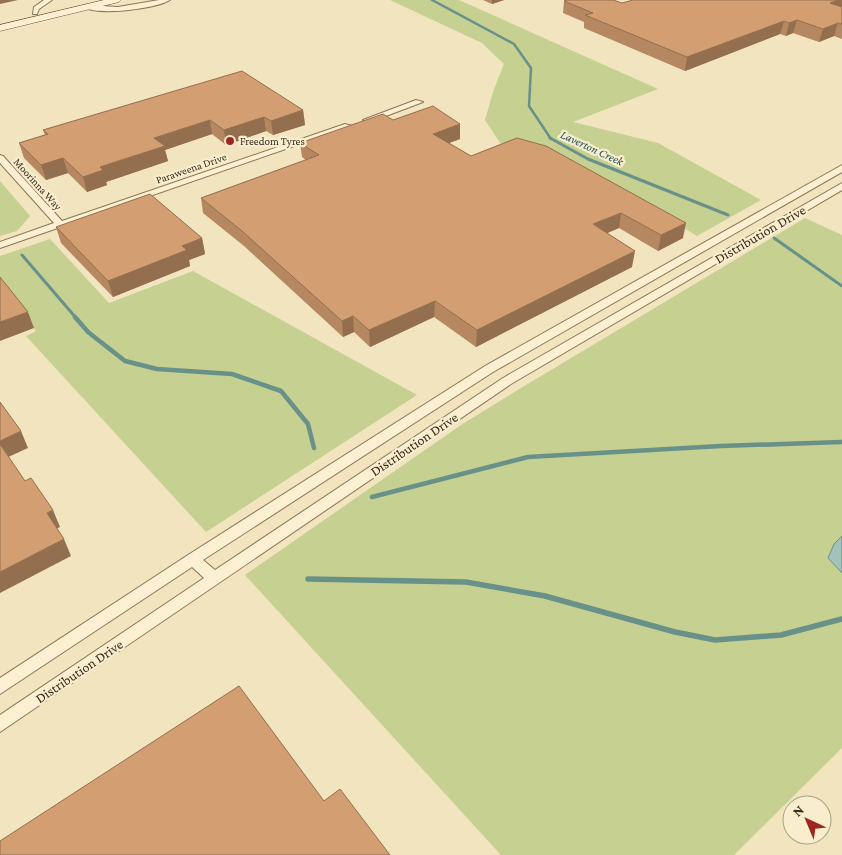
<svg xmlns="http://www.w3.org/2000/svg" width="842" height="855" font-family="'Crimson Pro',serif">
  <style>
    .green { fill: #c5d091 }
    .water { fill: #a2c2ba; stroke: #689189 }
    .lines { fill: none; stroke-linecap: round; stroke-linejoin: round }
    .stream-far3 { stroke: #689189; stroke-width: 2.5 }
    .stream-far2 { stroke: #689189; stroke-width: 3 }
    .stream-far1 { stroke: #689189; stroke-width: 4.5 }
    .stream { stroke: #689189; stroke-width: 5.5 }
    .street-casing { stroke: #8b7455; stroke-width: 2 }
    .secondary-casing { stroke: #6c5539; stroke-width: 1 }
    .street { fill: #fbf1d2; fill-rule: evenodd }
    .secondary { fill: #fbf1d2; fill-rule: evenodd }
    .wall { fill: #b58861 }
    .shaded-wall { fill: #946f4f }
    .building { fill: #d39e71; stroke: #946f4f }
    .poi-dot { fill: #9f2620; stroke: #f8eece; stroke-width: 2 }
    .labels { text-anchor: middle; dominant-baseline: central; stroke-width: 4.5; stroke-linejoin: round; paint-order: stroke }
    .far-poi-label { font-size: 11px; fill: #392b1b; stroke: #f8eece; text-anchor: start }
    .far-street-label { font-size: 11px; fill: #392b1b; stroke: #f8eece }
    .far-water-label { font-size: 12px; font-style: italic; fill: #295a59; stroke: #f8eece }
    .street-label { font-size: 14px; fill: #392b1b; stroke: #f8eece }
  </style>
  <rect width="100%" height="100%" fill="#f1e4be"/>
  <path class="green" d="M390 0H459L658 89 573 122 658 143 761 200 697 236 612 184 504 149 485 120 494 89 504 64 482 43Z
    M0 181 30 216 17 231 0 236Z
    M805 218 842 235V748L734 855H501L245 575 461 425 516 391Z
    M50 239 109 303 193 271 417 395 206 532 26 336 36 331 0 285V256Z"/>
  <path class="water" d="M842 536V573L828 558 834 544Z"/>
  <g class="lines">
    <path class="stream-far3" d="M432 0 514 44 531 68 529 106 551 139"/>
    <path class="stream-far2" d="M550 138 588 159 728 215
      M774 238 842 286
      M22 255 77 319"/>
    <path class="stream-far1" d="M75 317 88 332 125 361 157 369 232 374 281 391 308 424 314 448
      M372 497 528 457 721 446 842 442"/>
    <path class="stream" d="M308 579 466 582 545 596 675 632 715 640 781 635 842 619"/>
    <g class="street-casing">
      <path id="street" d="M44 0H52L39 9 37 14H33L34 7Z
        M159 0H170C155 9 98 16 83 7L86 5 118 7Z
        M416 100 423 102 370 122 363 120Z
        M345 124 352 126 0 248V242L54 223 0 163V155L3 156 62 221Z
        M842 165V172L493 372 203 560 215 570 503 378 842 183V190L511 384 0 732V715L204 578 192 567 0 694V678L188 555 485 366Z"/>
    </g>
    <g class="secondary-casing">
      <path id="secondary" d="M104 0H121L119 2 0 31V25Z"/>
    </g>
    <use href="#street" class="street"/>
    <use href="#secondary" class="secondary"/>
  </g>
  <path class="wall" d="M483 0H504L492 4Z
    M842 0V39L834 36 819 42 793 33 786 36 780 34 685 71 584 28V22L563 13 564 1 622 3Z
    M303 110 305 125 273 135 266 131 226 145 212 134 165 150 168 161 106 182 107 185 87 192 68 173 46 180 24 158 19 143 45 135 43 130Z
    M393 120 460 139 449 143 471 156 517 138 683 238 658 251 619 228 607 233 632 267 476 347 434 317 370 347 354 332 343 337 244 246 203 213 201 198 306 160 302 157 300 143Z
    M56 227 202 238 205 254 189 260 190 266 113 297 61 243Z"/>
  <path class="shaded-wall" d="M0 0H18L0 4Z
    M492 0H504L492 4Z
    M838 0H842V10L830 3Z
    M797 20 793 33 786 36 789 23Z
    M784 21 780 34 685 71 687 57Z
    M838 23 834 36 819 42 823 29Z
    M303 110 305 125 273 135 271 121Z
    M264 117 266 131 226 145 224 130Z
    M210 120 212 134 165 150 168 161 106 182 107 185 87 192 83 177 154 138Z
    M460 124V139L433 149V134Z
    M63 158 68 173 46 180 41 165Z
    M621 213 619 228 591 240 593 224Z
    M686 223 683 238 658 251 661 235Z
    M202 238 205 254 189 260 190 266 113 297 108 281 182 246Z
    M635 251 632 267 476 347 477 330Z
    M435 301 434 317 370 347 369 330Z
    M28 312 34 328 0 341V322Z
    M353 316 354 332 343 337 342 321Z
    M21 431 28 448 6 458 0 445V441Z
    M53 510 60 527 54 530 47 513Z
    M64 539 71 556 0 593V572Z"/>
  <path class="building" d="M567 0H613L622 3 633 0H838L830 3 842 7V24L838 23 823 29 797 20 789 23 784 21 687 57 585 15 593 13 564 1Z
    M242 71 303 110 271 121 264 117 224 130 210 120 154 138 165 146 100 167 103 170 83 177 63 158 41 165 19 143 48 134 43 130Z
    M433 106 460 124 433 134 471 156 517 138 546 146 686 223 661 235 621 213 593 224 635 251 477 330 435 301 369 330 353 316 342 321 242 231 201 198 319 155 300 143 383 114 393 120Z
    M150 194 202 238 182 246 187 250 108 281 56 227Z
    M0 277 28 312 0 322Z
    M0 402 21 431 0 441Z
    M0 444 25 481 31 478 53 510 47 513 64 539 0 572Z
    M239 686 324 801 340 789 390 855H0V841Z"/>
  <circle class="poi-dot" cx="230" cy="141" r="5"/>
  <g class="labels">
    <g class="far-poi-label">
      <text x="240" y="141">Freedom Tyres</text>
    </g>
    <g class="far-street-label">
      <text transform="translate(191 168) rotate(-19)">Paraweena Drive</text>
      <text transform="translate(38 184) rotate(48)">Moorinna Way</text>
    </g>
    <g class="far-water-label">
      <text transform="translate(592 148) rotate(25)">Laverton Creek</text>
    </g>
    <g class="street-label">
      <text transform="translate(760 234) rotate(-30)">Distribution Drive</text>
      <text transform="translate(414 444) rotate(-34)">Distribution Drive</text>
      <text transform="translate(79 671) rotate(-34)">Distribution Drive</text>
    </g>
  </g>
  <g transform="translate(807 820) rotate(316)"><circle r="24" fill="#f8eece" stroke="#aca086"/>
  <path d="M0-4L9 19L0 12L-9 19Z" fill="#9f2620"/>
  <text y="-8" font-size="14" font-weight="bold" text-anchor="middle" fill="#392b1b">N</text>
  </g>
</svg>
